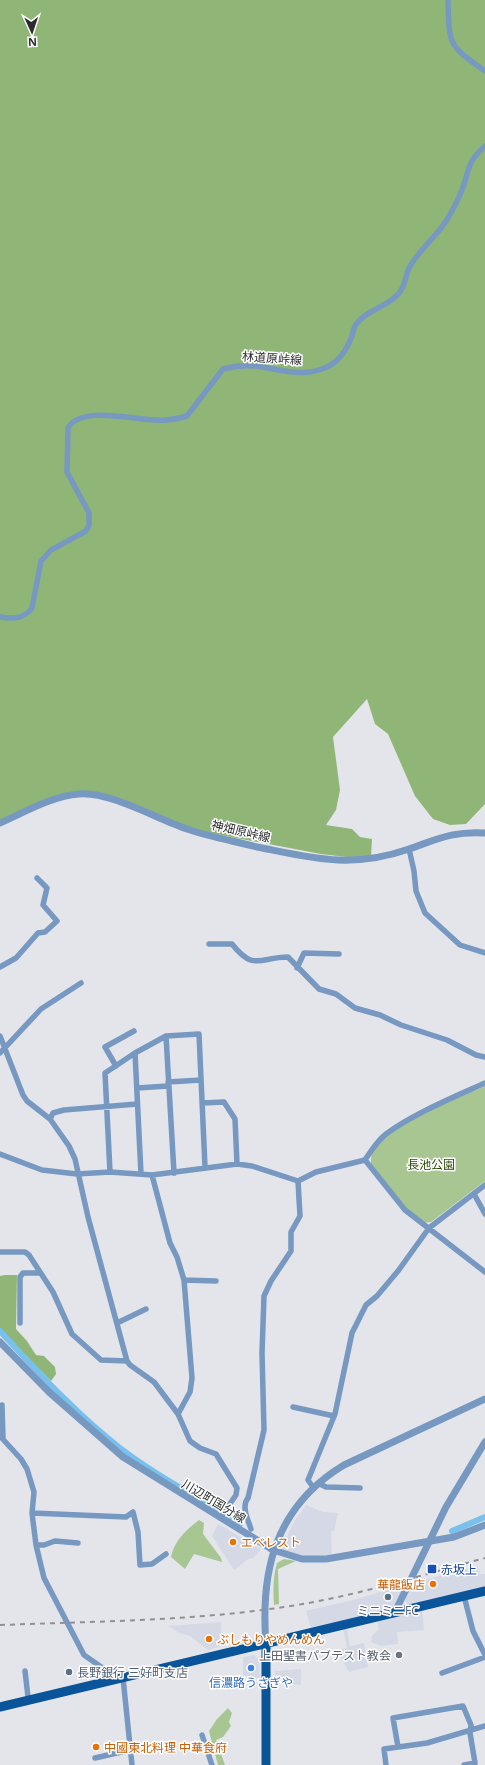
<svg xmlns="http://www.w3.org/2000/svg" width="485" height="1765" font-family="'Open Sans','Noto Sans JP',sans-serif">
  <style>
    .built { fill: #d5d9e5 }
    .green { fill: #a7c692 }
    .forest { fill: #90b677 }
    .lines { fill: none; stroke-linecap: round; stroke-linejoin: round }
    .canal { stroke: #78c1ec; stroke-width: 6 }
    .minor { stroke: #7798c0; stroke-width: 5.5 }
    .tertiary { stroke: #7798c0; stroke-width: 7 }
    .primary { stroke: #0a549a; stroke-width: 9 }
    .rail { stroke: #8e9094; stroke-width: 2; stroke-dasharray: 5 5; stroke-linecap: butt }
    .food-dot { fill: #e8710a; stroke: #fff; stroke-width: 1.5 }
    .transit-dot { fill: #1a4fb4; stroke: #fff; stroke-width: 1.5 }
    .service-dot { fill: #5c6f8a; stroke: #fff; stroke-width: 1.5 }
    .worship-dot { fill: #6b7280; stroke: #fff; stroke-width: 1.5 }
    .shop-dot { fill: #3f7fe0; stroke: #fff; stroke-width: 1.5 }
    .labels { text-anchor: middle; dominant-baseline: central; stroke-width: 3; stroke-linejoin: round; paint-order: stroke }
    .street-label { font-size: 12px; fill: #2b2c2e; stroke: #fff }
    .park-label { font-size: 12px; fill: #274904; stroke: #fff }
    .food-label { font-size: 12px; fill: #c56008; stroke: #fff; text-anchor: start }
    .transit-label { font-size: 12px; fill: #164399; stroke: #fff; text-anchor: start }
    .service-label { font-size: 12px; fill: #4e5e75; stroke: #fff }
    .worship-label { font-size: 12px; fill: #5b616d; stroke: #fff; text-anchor: end }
    .shop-label { font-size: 12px; fill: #366cbe; stroke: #fff }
  </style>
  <rect width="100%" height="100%" fill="#e3e5eb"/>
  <path class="built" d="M306 1505 323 1512 338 1513 334 1531H331L332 1556 309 1558 284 1551 282 1546 294 1522Z
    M218 1524 261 1549 254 1558 248 1559 234 1570 212 1536Z
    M478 1566 479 1574H485V1588L407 1606 405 1597 412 1583Z
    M405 1584 397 1602 389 1610 311 1629 306 1611 361 1598Z
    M422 1610 424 1630 397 1632 398 1644 381 1646 371 1642 372 1636 378 1630V1620Z
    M221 1622 222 1646 208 1650 190 1636 180 1633 168 1626Z
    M347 1628 350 1646 364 1643 368 1667 349 1672 341 1658V1649L347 1648 343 1629Z
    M254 1655 259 1660 260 1678 243 1676V1657Z
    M301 1669V1685L275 1681V1671Z"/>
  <path class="green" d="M485 1086V1181L431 1222 422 1223 406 1209 371 1165C371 1158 371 1153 375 1148 391 1125 459 1098 485 1086Z
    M199 1520 204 1523 203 1534 221 1558 222 1562 194 1554 185 1569 171 1557C174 1541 187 1529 199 1520Z
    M284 1559 296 1561 278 1569 279 1604 274 1605C273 1590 273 1577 277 1563Z
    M228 1708 232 1713 229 1722 231 1726 223 1737 216 1740 225 1765H218L209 1731 217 1719Z"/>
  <path class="forest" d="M0 0H485V804L466 824 450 825 433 819 415 796 388 734 375 724 367 699 333 737 340 790 336 810 326 825 352 829 360 837 372 839 371 856 355 858 321 854 205 832 83 792 0 821Z
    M5 1275H17L16 1329 27 1341 36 1355 44 1356 55 1367 56 1374 51 1381 0 1330V1276Z"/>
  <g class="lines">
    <path class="canal" d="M0 1331C38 1372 76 1414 120 1448 150 1471 184 1490 217 1509
      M229 1517 240 1524
      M452 1531 485 1517"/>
    <path class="minor" d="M448 0C449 45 448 45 485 71
      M0 617C13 619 24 619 32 608L41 561 51 550 86 531 89 525V513L67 472 68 428C80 405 134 420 157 420 167 421 177 419 187 416L223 369C234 366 245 365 256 366 278 369 300 377 322 369 338 364 346 351 352 336 353 332 354 326 357 323 368 309 388 307 399 293 406 285 405 277 409 268 417 253 431 241 441 228 449 218 457 202 462 190 470 169 466 163 485 146
      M409 849 414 871 416 891 425 913 460 945 485 953
      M209 944H232C254 972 260 957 288 957L319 989 336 994 355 1008 380 1015 401 1025 447 1040 476 1055 485 1057
      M0 967 16 958 38 933 45 932 57 921 43 905 47 888 37 878
      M297 968 304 953 339 954
      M0 1036 23 1095 27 1101 50 1119 69 1146 75 1159 88 1217 127 1361 130 1365 154 1382 178 1414 190 1441 200 1448 216 1454 237 1488 236 1495 220 1518
      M166 1036 174 1173
      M0 1053 41 1009 81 983
      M135 1053 141 1174
      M116 1066 105 1047 134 1031
      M168 1082 201 1080
      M137 1088 168 1086
      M202 1103 224 1102 235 1119 237 1164
      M50 1119 53 1113 64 1110 137 1104
      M0 1154 42 1170 77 1174 110 1172 152 1175 237 1164 252 1166 298 1181 316 1172 365 1160C371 1151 377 1141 386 1134 413 1114 454 1097 485 1083
      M365 1160 405 1210 485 1272
      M110 1172 105 1073 135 1053 166 1036 199 1034 205 1167
      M152 1175 170 1243 177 1257 184 1280 192 1378 190 1392 178 1414
      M474 1194 485 1214
      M0 1252H25L29 1255 53 1292 72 1334 101 1360 127 1361
      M184 1280 216 1281
      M20 1323V1277L23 1273H40
      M117 1323 146 1309
      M2 1405 3 1438
      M293 1407 334 1416
      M0 1436 21 1459 27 1469 34 1492 32 1513 36 1545 44 1578 84 1655 107 1671 108 1681
      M318 1483 326 1487 360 1488
      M313 1487 308 1480 335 1414 352 1333 366 1305 377 1296 398 1271 429 1228 485 1185
      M32 1513 126 1517 133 1512 138 1532 140 1565 152 1564 166 1554
      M251 1529C248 1520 241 1506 248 1498L264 1430 262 1353 264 1296 271 1281 291 1251V1232L300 1216 298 1181
      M36 1545H44L55 1541 78 1543
      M464 1596 473 1631 485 1655
      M25 1671 28 1697 27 1701
      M442 1673 485 1657
      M123 1678 132 1765
      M202 1735 212 1765
      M398 1747 393 1718 463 1706 471 1725 470 1733 475 1763 464 1765
      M95 1758 130 1750
      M386 1765 384 1749 427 1743 485 1726"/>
    <path class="tertiary" d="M0 823C25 812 52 796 79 794 109 791 157 819 187 829 210 837 234 841 257 847 283 852 311 859 338 860 362 861 386 857 409 849 438 839 453 831 485 833
      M0 1342 49 1392 123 1457 273 1550 302 1559H326L454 1537 485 1525
      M395 1612 446 1507 485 1442
      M266 1644C260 1569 276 1506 344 1465L485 1399"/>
    <path class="primary" d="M266 1644V1765
      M0 1707 485 1591"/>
    <path class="rail" d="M0 1625C105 1621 211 1621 314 1602 372 1591 429 1573 485 1558"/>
  </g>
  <g class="food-dot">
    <circle cx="233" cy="1542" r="4"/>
    <circle cx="433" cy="1584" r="4"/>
    <circle cx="209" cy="1639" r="4"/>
    <circle cx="96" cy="1747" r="4"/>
  </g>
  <rect class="transit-dot" x="427" y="1564" width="10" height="10" rx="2"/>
  <g class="service-dot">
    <circle cx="388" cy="1597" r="4"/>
    <circle cx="69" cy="1672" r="4"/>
  </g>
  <circle class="worship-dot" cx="399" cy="1655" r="4"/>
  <circle class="shop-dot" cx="251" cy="1668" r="4"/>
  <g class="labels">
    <g class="street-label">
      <text transform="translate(272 358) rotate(4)">林道原峠線</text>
      <text transform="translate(241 831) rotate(13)">神畑原峠線</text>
      <text transform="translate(214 1501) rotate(31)">川辺町国分線</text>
    </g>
    <g class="park-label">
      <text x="431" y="1164">長池公園</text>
    </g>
    <g class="food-label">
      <text x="241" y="1542">エベレスト</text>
      <text x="425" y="1584" text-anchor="end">華龍飯店</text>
      <text x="217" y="1639">ぶしもりやめんめん</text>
      <text x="104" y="1747">中國東北料理 中華食府</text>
    </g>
    <g class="transit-label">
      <text x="441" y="1569">赤坂上</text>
    </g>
    <g class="service-label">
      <text x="388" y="1610">ミニミニFC</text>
      <text x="77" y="1672" text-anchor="start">長野銀行 三好町支店</text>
    </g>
    <g class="worship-label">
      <text x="391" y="1655">上田聖書パブテスト教会</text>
    </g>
    <g class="shop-label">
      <text x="251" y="1682">信濃路うさぎや</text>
    </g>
  </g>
  <g transform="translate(32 32) rotate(177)" stroke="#ffffff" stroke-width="3" paint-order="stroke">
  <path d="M0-3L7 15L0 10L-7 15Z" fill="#2b2c2e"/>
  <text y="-6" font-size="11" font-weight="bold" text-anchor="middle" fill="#2b2c2e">N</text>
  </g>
</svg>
